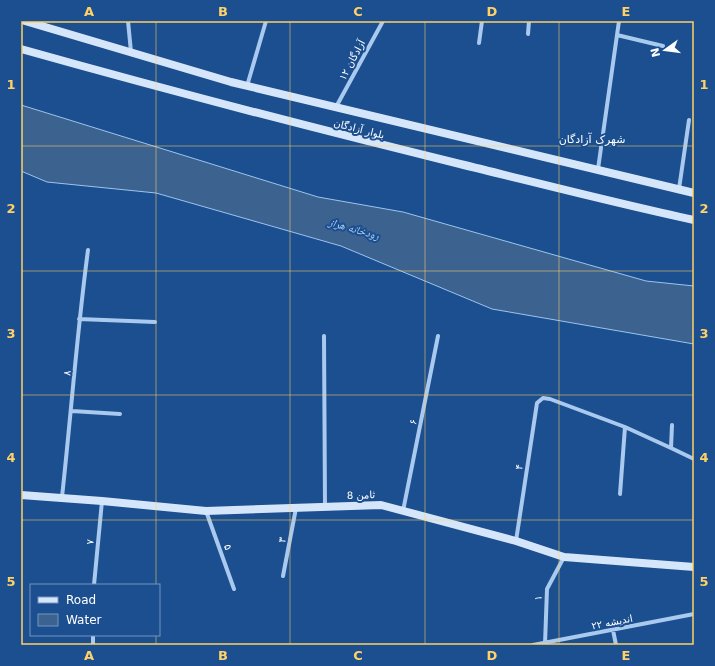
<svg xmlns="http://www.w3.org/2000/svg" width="715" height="666" font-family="'DejaVu Sans','Noto Naskh Arabic',sans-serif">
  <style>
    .water { fill: #3c6290; stroke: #9cc4f0 }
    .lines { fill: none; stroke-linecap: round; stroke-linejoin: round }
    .street { stroke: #a9c9ee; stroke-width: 4 }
    .secondary { stroke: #d6e6fa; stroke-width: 8 }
    .grid { fill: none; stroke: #ffd166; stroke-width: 1; stroke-opacity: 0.55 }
    .labels { text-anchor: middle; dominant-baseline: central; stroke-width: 4; stroke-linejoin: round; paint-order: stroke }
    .street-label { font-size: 10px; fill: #fff; stroke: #1b4f8f }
    .neighbourhood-label { font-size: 11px; fill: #fff; stroke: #1b4f8f }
    .water-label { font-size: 11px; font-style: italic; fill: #b5d3f5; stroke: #1b4f8f }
    .neatline { fill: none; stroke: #ffd166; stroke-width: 1.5 }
    .grid-label { font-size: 13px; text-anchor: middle; font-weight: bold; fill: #ffd166 }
  </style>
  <rect width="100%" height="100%" fill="#1b4f8f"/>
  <path class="water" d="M21 105 318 197 403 212 646 281 694 286V344L492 309 341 246 156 193 47 182 21 171Z"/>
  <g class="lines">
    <path class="street" d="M128 21 131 52
      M528 34 529 21
      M617 35 663 46
      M479 43 482 21
      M247 86 266 21
      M336 107 383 21
      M598 169 619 21
      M679 189 689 120
      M79 319 155 322
      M324 336 325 506
      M72 411 120 414
      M672 425 671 448 694 459
      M620 494 625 427
      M62 497C71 415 77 332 88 250
      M206 511 234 589
      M403 511 438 336
      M516 541 537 403 543 398 550 399 625 427 671 448
      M283 576 296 508
      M94 585 102 501
      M613 630 616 645
      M93 644V635
      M545 644 547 589 564 557
      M533 645 694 614"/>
    <path class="secondary" d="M25 21 231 82 694 193
      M21 49C167 90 313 128 460 164 538 183 615 203 694 220
      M21 495 102 501 206 511 381 505 516 541 564 557 694 567"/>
  </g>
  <path class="grid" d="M156 21V585M290 21V645M425 21V645M559 21V645M21 146H694M21 271H694M21 395H694M21 520H694M156 635V645"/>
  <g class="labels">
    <g class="street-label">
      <text transform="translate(352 60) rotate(-62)">آزادگان ۱۲</text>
      <text transform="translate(359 129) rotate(14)">بلوار آزادگان</text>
      <text transform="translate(67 373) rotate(-85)">۸</text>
      <text transform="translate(413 422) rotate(-79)">۶</text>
      <text transform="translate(519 467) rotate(-81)">۴</text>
      <text transform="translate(361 495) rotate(-2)">ثامن 8</text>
      <text transform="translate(282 540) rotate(-79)">۳</text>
      <text transform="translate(90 542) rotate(-84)">۷</text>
      <text transform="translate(228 547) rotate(70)">۵</text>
      <text transform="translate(538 598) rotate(-88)">۱</text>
      <text transform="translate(612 622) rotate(-11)">اندیشه ۲۲</text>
    </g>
    <g class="neighbourhood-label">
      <text x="592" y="139">شهرک آزادگان</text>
    </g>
    <g class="water-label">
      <text transform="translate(354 229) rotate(16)">رودخانه هراز</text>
    </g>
  </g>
  <rect width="715" height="666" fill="none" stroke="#1b4f8f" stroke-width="44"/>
  <rect x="30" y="584" width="130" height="52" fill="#1b4f8f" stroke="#7695bc"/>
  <rect x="38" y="597" width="20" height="6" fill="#d6e6fa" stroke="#7695bc"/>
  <text x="66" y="604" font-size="12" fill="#ffffff">Road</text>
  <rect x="38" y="614" width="20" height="12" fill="#3c6290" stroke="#7695bc"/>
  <text x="66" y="624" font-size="12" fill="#ffffff">Water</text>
  <g transform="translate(665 50) rotate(256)" stroke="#1b4f8f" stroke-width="3" paint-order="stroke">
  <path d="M0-3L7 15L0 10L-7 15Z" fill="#ffffff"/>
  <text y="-6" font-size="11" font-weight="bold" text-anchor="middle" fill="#ffffff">N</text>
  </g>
  <rect x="22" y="22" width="671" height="622" class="neatline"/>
  <g class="grid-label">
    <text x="89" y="16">A</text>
    <text x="223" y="16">B</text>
    <text x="358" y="16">C</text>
    <text x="492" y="16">D</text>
    <text x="626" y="16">E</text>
    <text x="11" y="89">1</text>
    <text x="704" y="89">1</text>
    <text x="11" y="213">2</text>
    <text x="704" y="213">2</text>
    <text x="11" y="338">3</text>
    <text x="704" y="338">3</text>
    <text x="11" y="462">4</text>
    <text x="704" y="462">4</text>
    <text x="11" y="586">5</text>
    <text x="704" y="586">5</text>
    <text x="89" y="660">A</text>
    <text x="223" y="660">B</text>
    <text x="358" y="660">C</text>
    <text x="492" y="660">D</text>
    <text x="626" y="660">E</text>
  </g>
</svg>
